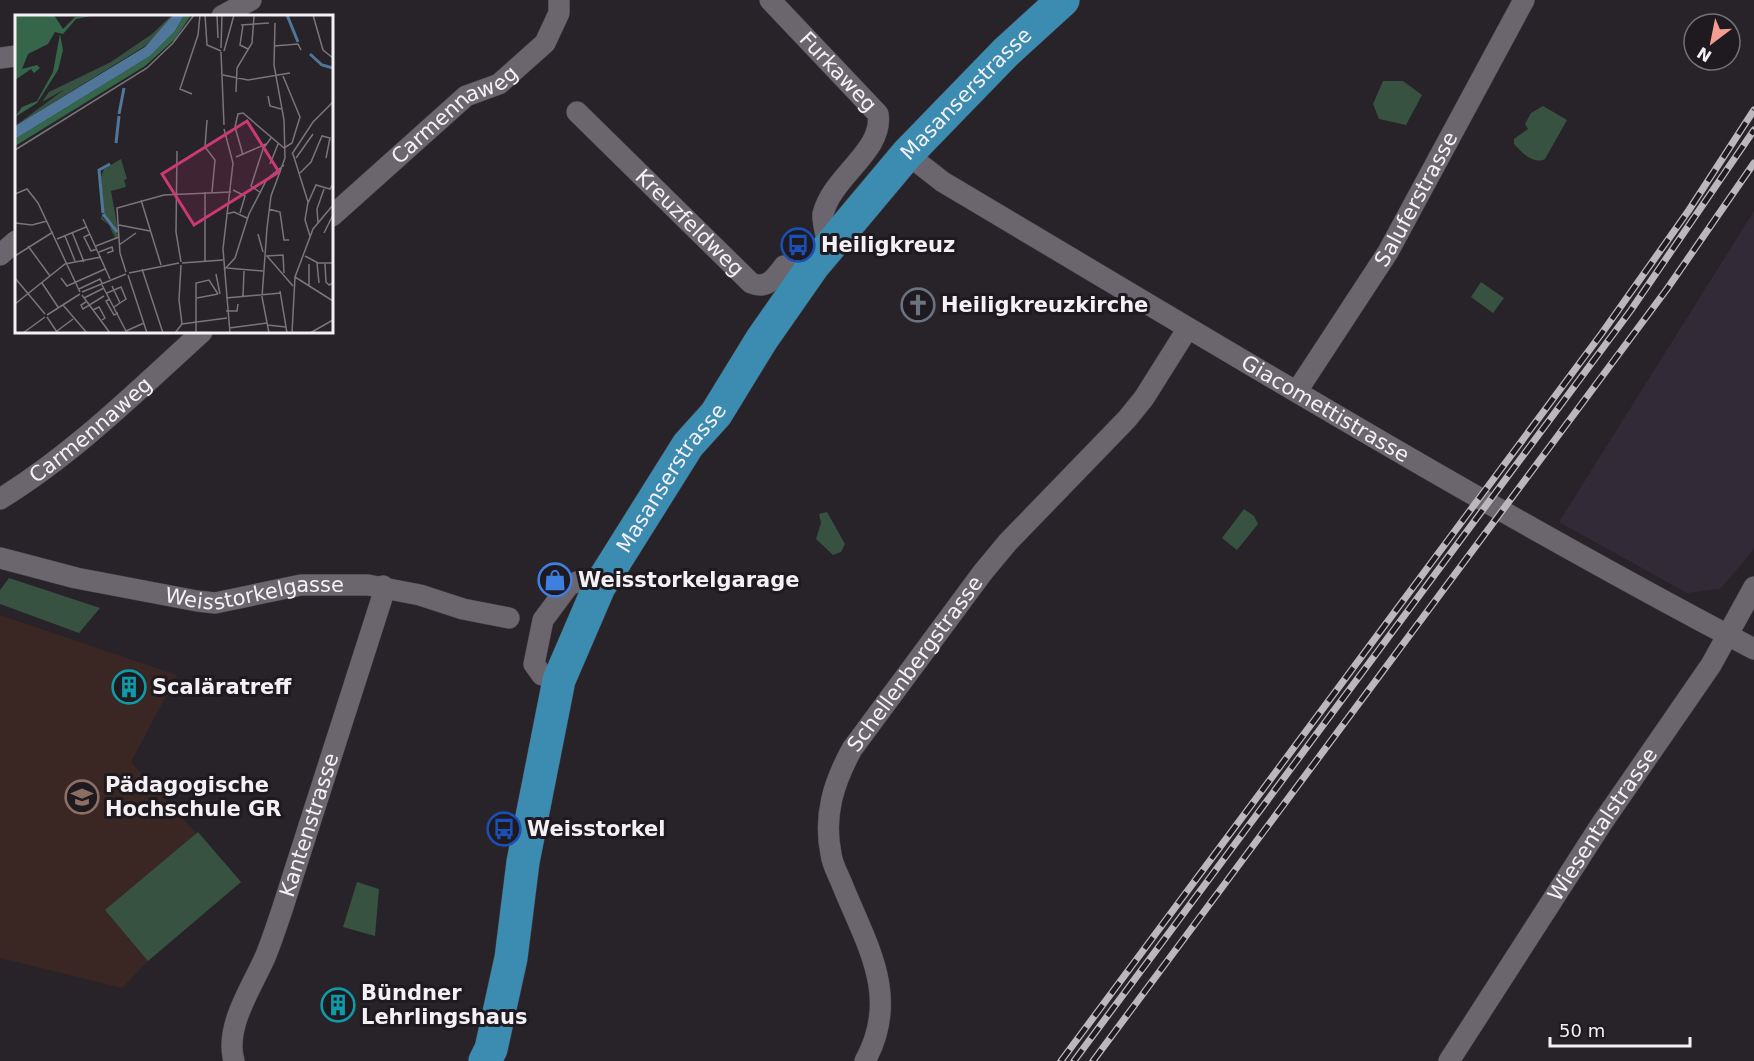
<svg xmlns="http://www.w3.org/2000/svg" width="1754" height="1061" font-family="'DejaVu Sans',sans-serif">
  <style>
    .built { fill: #322a36 }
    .education { fill: #3a2723 }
    .green { fill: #375241 }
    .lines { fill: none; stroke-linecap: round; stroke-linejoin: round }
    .street-casing { stroke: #423e44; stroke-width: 22 }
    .primary-casing { stroke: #423e44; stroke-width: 34 }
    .street { stroke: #6b666d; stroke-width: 21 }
    .primary { stroke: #3c8bb0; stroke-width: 33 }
    .rail-casing { stroke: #bbb8bc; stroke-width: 7 }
    .rail { stroke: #1e1a20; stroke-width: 4.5; stroke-dasharray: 14; stroke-linecap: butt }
    .labels { text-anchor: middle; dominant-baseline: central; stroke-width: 6; stroke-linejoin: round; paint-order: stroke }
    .street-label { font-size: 21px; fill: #f4f1f5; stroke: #1e1a20 }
    .poi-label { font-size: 21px; font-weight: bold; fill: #f4f1f5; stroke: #1e1a20; text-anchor: start }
    .inset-river { fill: none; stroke: #507699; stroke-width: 3 }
    .inset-road { fill: none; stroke: #79757b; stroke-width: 1.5 }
    .view { fill: #ca3972; fill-opacity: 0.15; stroke: #ca3972; stroke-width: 3 }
    .inset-edge { fill: none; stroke: #f4f1f5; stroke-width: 3 }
  </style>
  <rect width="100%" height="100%" fill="#272329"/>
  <path class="built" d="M1754 211V549L1720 589 1687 593 1559 522Z"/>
  <path class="education" d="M0 615 177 675 131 762 241 882 148 961 122 988 0 958Z"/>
  <path class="green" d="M1383 81H1403L1422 95 1406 125 1379 119 1373 104Z
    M1543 106 1567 120 1545 159C1533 165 1521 152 1514 144V139L1528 129 1525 124 1531 113Z
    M1481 282 1504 298 1493 313 1471 297Z
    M1244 509 1254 516 1258 524 1237 550 1222 538Z
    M827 512 845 544 841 552 833 555 816 539 821 523 819 514Z
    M9 578 100 608 79 633 0 604V590Z
    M198 832 241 882 148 961 105 910Z
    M357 882 379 889 375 936 343 927Z"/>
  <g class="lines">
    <g class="street-casing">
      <g id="street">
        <path id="s1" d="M770 0 878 114C884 151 832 176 823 214 822 223 827 237 828 246"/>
        <path d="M222 16 251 0"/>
        <path d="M0 58 16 56"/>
        <path id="s2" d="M577 112 751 283C767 290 775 278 784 266H813"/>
        <path id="s3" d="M907 154 943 182C1211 341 1478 504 1754 649"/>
        <path id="s4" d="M332 216 466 96 499 84 545 43 559 13V0"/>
        <path d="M0 255 16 241"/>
        <path id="s5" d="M1297 391 1388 252 1524 0"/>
        <path id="s6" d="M0 499C75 453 138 390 202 332"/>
        <path id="s7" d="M0 558 76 578 197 601 215 603 301 585H368L420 595 463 609 509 618"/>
        <path d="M559 680 542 675 534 664 543 620 569 585 582 580 599 587"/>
        <path id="s8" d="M234 1061C224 1026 253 986 266 955 272 940 277 925 282 910L382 598 383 586"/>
        <path id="s9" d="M865 1061C901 996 866 944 842 884 838 874 832 864 831 854 823 815 834 782 852 749L983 572 1008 542 1127 419 1144 398 1188 328"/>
        <path id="s10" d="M1449 1061 1602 823 1711 665 1754 587"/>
      </g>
    </g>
    <g class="primary-casing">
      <g id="primary">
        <path id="s11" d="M485 1061 491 1049 511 958 523 862 559 680 599 587 688 445 716 414 762 339 813 266 907 154 1006 52 1063 0"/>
      </g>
    </g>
    <use href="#street" class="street"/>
    <use href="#primary" class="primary"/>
    <g class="rail-casing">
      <path id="rail" d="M1061 1061 1602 333 1689 210 1754 110
        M1074 1061 1631 310 1754 130
        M1093 1061 1667 289 1754 163"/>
    </g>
    <use href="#rail" class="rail"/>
  </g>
  <defs>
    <g id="bus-ring" transform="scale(1.725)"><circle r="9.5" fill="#1e1a20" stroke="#1a4fb4" stroke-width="1.5"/><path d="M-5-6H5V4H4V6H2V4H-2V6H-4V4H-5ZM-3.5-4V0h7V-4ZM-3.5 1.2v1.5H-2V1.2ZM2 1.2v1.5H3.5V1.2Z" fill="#1a4fb4"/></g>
    <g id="church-ring" transform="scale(1.725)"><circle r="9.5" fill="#1e1a20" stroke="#6b7280" stroke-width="1.5"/><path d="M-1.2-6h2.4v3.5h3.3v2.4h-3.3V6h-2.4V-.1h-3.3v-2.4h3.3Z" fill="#6b7280"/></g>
    <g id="shop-ring" transform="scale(1.725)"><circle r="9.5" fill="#1e1a20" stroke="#3f7fe0" stroke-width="1.5"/><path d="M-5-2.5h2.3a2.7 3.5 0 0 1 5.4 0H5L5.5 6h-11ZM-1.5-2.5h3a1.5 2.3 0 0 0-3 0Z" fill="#3f7fe0"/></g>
    <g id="building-ring" transform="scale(1.725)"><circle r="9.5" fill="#1e1a20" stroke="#0f9aa8" stroke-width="1.5"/><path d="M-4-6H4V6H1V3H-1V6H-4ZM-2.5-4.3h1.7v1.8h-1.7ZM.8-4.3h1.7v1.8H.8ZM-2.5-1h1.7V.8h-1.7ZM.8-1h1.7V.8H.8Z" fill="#0f9aa8"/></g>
    <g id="university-ring" transform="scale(1.725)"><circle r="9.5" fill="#1e1a20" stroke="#8d6e63" stroke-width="1.5"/><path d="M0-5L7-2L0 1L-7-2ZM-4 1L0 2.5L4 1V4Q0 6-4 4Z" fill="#8d6e63"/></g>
  </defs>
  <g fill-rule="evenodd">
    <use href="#bus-ring" x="798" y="245"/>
    <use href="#church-ring" x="918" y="305"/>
    <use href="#shop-ring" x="555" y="580"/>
    <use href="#building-ring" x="129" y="687"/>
    <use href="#university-ring" x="82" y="797"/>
    <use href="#bus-ring" x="504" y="829"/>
    <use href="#building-ring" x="338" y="1005"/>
  </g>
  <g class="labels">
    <g class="street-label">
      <text stroke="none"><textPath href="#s1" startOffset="99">Furkaweg</textPath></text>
      <text stroke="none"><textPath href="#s11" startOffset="1107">Masanserstrasse</textPath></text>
      <text stroke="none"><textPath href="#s4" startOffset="160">Carmennaweg</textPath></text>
      <text stroke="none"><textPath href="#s5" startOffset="226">Saluferstrasse</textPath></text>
      <text stroke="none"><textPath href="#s2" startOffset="158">Kreuzfeldweg</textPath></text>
      <text stroke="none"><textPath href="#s3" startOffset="490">Giacomettistrasse</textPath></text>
      <text stroke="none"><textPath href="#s6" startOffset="114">Carmennaweg</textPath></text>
      <text stroke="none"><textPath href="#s11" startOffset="621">Masanserstrasse</textPath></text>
      <text stroke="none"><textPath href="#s7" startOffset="260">Weisstorkelgasse</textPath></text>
      <text stroke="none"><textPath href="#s9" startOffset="434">Schellenbergstrasse</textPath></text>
      <text stroke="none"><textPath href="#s10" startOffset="282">Wiesentalstrasse</textPath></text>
      <text stroke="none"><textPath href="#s8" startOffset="250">Kantenstrasse</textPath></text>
    </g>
    <g class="poi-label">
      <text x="821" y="245">Heiligkreuz</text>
      <text x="941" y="305">Heiligkreuzkirche</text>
      <text x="578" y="580">Weisstorkelgarage</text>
      <text x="152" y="687">Scaläratreff</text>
      <text x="105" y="785">Pädagogische<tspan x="105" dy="24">Hochschule GR</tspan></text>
      <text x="527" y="829">Weisstorkel</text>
      <text x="361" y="993">Bündner<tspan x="361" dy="24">Lehrlingshaus</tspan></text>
    </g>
  </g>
  <g transform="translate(15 15)">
    <rect width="318" height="318" fill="#272329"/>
    <path d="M157 0 151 11 130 31 0 111 50 74 27 87 34 77 96 47 137 19ZM106 144 112 164 109 165 111 172 96 176 104 221 100 223 94 210 86 204 87 199 88 203 102 219 98 209 89 202 86 162 89 154Z" fill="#375241"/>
    <path d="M0 0H39L48 14 60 2 80 0 61 4 48 19 40 17 33 29 13 39 7 54 22 50 25 53 19 58 16 54 0 65ZM169 0H176L160 24 130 51 0 131V124L135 41 160 16ZM45 19 48 35 43 55 22 88 0 102 7 92 22 86 38 57Z" fill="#36664a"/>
    <path d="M158 0H169L160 16 135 41 0 124V111L130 32Z" fill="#507699"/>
    <path class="inset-river" d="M272 0 283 27M295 39 307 50 318 53M104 99 109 73M101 128 104 101M88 198 84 155 95 149M88 199 102 217"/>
    <path class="inset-road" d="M190 0 192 30 206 36M202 0 203 23M298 0 308 35 318 43M226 10 254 8M228 10 225 30 233 34M259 31 283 29 286 35M206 33 207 0M209 36 219 0M206 37 209 110M208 60 233 65 275 58M268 61 285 102 277 128 269 133M221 77 222 53 237 28 239 1M177 79 165 74 183 20 185 0M253 81 255 91 266 94M192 105 190 132 200 145 197 177M220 112 223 99 228 98 269 133M220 112 228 140M209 114 218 148 208 234 215 318M0 135 132 53 158 28 179 0M162 136 161 217 166 247M277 139 298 107 318 87M278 139 293 187 290 205 295 221M221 142 251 129M281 143 298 119M255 149 263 129M285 158 296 147 307 121 315 123 311 143M218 175 230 181 225 198M190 177V246M246 178 236 171 248 134 256 123M0 179 12 174 23 188 65 277M126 185 146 250M293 188 301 170 315 174 318 169M254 194 265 197 269 225H274M211 199 219 197 232 203M68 204 95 264M0 208 17 210 32 206M303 208 302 194 309 174M104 210 135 216M57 217 69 247M309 218 318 200M75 219 69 222 76 236 82 234M243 219 248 237M50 221 60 246M42 224 71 212M104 230 121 218M13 231 35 261M81 231 104 222M84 237 97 232 98 236 92 238M0 241 38 217M251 241 268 240 269 258M252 241 278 271M290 241 303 248H318M167 248 208 245M302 248 304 268M310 249 311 267 314 270 318 268M166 250 164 285 167 309M212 253 248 256M127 254 148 318M209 255 220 243 234 199 252 164 269 150M111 257 105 238 102 193 149 180 216 177M114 258 164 248M201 259 205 279M113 260 132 318M280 262 318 286M0 263 30 299M46 263 52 271 90 254M27 268 43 292M86 268 112 318M97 271 105 288M294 271V249M64 274 85 264 87 268M265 276 272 318M67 277 111 259M92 278 106 272 111 284 99 292M67 280 95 318M228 281 229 256M69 283 89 273M182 283 203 279M211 283 266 278M95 284 91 286 99 300 103 298M71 287 66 290 68 294 89 281M0 289 50 249 86 242M48 290 72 318M78 295 84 292 90 303 87 305M211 296H222L223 289M32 300 65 279M32 302 42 317M252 310 271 312M214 313 252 308M42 316 58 304M111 316 129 308M8 318 30 302M160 318 167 309 212 303M181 318V268L194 265 203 279M254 318 247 282 252 213 256 181 270 143 269 105 259 50 260 8M277 318 280 262 298 214 318 190M295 318 318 305"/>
    <path class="view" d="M232 106 264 157 179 210 147 159Z"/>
    <rect width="318" height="318" class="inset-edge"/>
  </g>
  <g transform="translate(1712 42) rotate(212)"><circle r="28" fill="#1e1a20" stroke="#747075" stroke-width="1.5"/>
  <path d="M0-4.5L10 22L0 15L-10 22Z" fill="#f59c93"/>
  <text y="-9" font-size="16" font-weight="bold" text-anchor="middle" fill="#f4f1f5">N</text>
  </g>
  <path d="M1550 1037v9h140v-9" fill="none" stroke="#f4f1f5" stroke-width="3"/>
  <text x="1559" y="1037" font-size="18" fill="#f4f1f5" stroke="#1e1a20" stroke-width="4.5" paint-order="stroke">50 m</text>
</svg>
